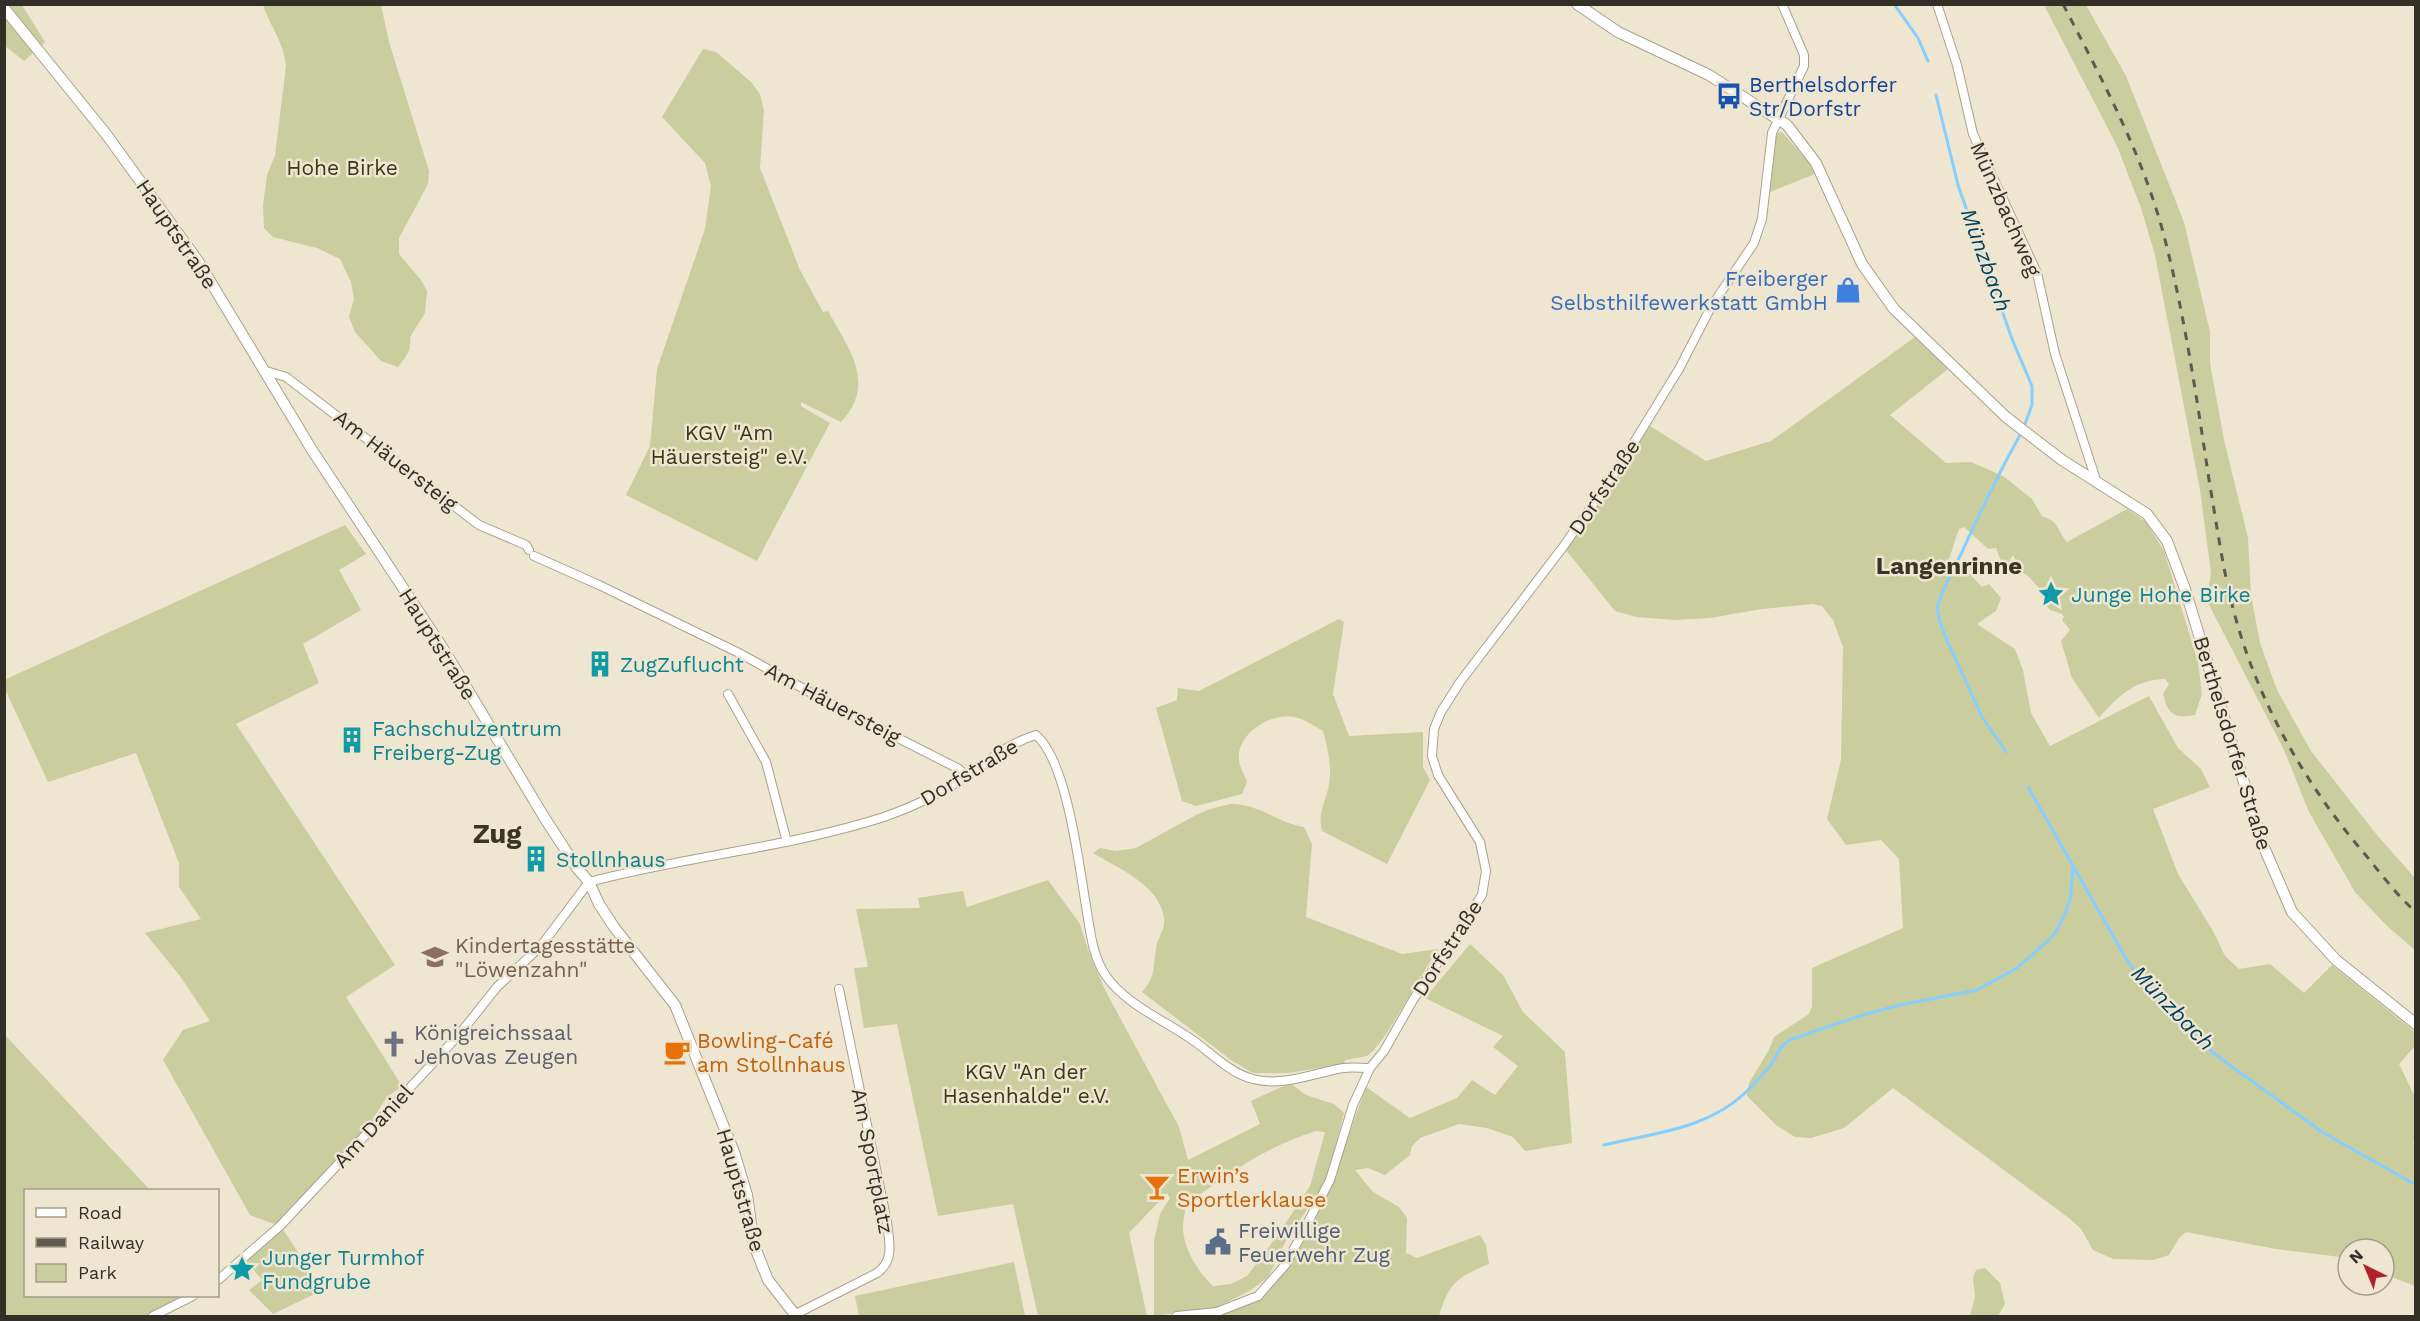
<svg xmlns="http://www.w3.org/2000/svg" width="2420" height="1321" font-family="'Work Sans',sans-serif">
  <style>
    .green { fill: #cacd9d; fill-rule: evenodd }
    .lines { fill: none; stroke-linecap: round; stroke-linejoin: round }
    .stream { stroke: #86cefd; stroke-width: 3 }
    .minor-casing { stroke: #a8a18d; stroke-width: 10 }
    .tertiary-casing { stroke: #a8a18d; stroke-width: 12 }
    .minor { stroke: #fff; stroke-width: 8 }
    .tertiary { stroke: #fff; stroke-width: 10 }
    .rail { stroke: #5e5a4f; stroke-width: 3; stroke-dasharray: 8 8; stroke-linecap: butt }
    .labels { text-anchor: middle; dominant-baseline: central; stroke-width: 5; stroke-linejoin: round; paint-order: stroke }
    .transit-label { font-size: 21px; fill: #164399; stroke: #eee6d1; text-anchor: start }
    .park-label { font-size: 21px; fill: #373817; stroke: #eee6d1 }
    .street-label { font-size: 21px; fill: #322f27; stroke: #eee6d1 }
    .shop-label { font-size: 21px; fill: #366cbe; stroke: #eee6d1; text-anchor: end }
    .culture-label { font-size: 21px; fill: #0d838f; stroke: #eee6d1; text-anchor: start }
    .education-label { font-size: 21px; fill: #785e54; stroke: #eee6d1; text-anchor: start }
    .worship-label { font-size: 21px; fill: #5b616d; stroke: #eee6d1; text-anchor: start }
    .food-label { font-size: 21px; fill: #c56008; stroke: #eee6d1; text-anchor: start }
    .service-label { font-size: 21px; fill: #4e5e75; stroke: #eee6d1; text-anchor: start }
    .water-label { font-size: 22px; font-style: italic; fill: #03405e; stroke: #eee6d1 }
    .quarter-label { font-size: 24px; font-weight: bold; fill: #3b3524; stroke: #eee6d1 }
    .district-label { font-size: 27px; font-weight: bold; fill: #3b3524; stroke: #eee6d1 }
  </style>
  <rect width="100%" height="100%" fill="#eee6d1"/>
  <path class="green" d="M4 5H22L45 42 24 61 5 46Z
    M263 5H381L389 42 429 171 428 184 399 238V254L421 280 427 291 425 313 410 337C412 350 406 357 398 367L381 361 355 332 349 317 354 299 351 282 340 259 317 248 273 237 264 228 263 205 267 175 275 155 286 66C285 45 270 26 263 5Z
    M2044 5H2086L2126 76 2184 222 2210 332V363L2224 440 2248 538 2251 595 2260 643 2277 690 2311 751 2377 835 2415 878V950L2387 926 2355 892 2309 812 2284 750 2207 601 2211 573 2200 490 2155 255 2141 208 2117 146Z
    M703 49 716 52 751 82 760 94 764 110 760 168 800 270 823 312 828 311C849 349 877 384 841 422L801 402V406L830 423 757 561 626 495 650 446 657 369 705 229 711 186 705 163 662 117Z
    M1782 132 1808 162 1815 174 1770 192 1776 136 1778 133Z
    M1915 337 1948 369 1890 415 1946 463 1971 462 2003 476 2032 499 2042 516C2060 522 2056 529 2067 542L2127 509 2146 522 2164 551 2198 662 2202 694 2195 715C2175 719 2168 715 2163 694L2169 684 2165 679C2134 680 2118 696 2099 718L2072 678 2061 641 2070 630 2062 620 2064 617 2062 614 2050 610 2044 603 2046 596 2029 577 2019 570 2013 555 2008 563 2002 564 1996 548 1988 549 1964 527 1959 529 1948 562 1964 568 1982 587 1989 584 2001 598 1996 611 1977 624 2015 649 2023 670 2031 713 2050 746 2149 696 2178 748 2201 769 2210 787 2153 809 2178 874 2213 931 2225 956 2239 969 2270 964 2304 993 2332 965 2415 1032V1046L2399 1064 2415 1097V1138L2413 1144 2416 1145 2415 1286 2384 1274V1249H2348V1261L2340 1257 2276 1249 2186 1232 2179 1238 2169 1255 2153 1260 2113 1259 2093 1250 2081 1229 2069 1218 1893 1088 1844 1128 1811 1138 1795 1137 1776 1125 1747 1096 1749 1083 1769 1050 1774 1037 1809 1014 1812 1006V968L1903 928 1899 859 1881 840 1846 845 1827 819 1841 760 1843 647 1833 620 1822 606 1812 604 1762 609 1710 618 1675 620 1636 617 1615 611 1566 550 1650 426 1706 461 1771 441Z
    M345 525 366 554 339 570 361 610 303 644 319 683 236 724 395 965 346 997 402 1086 387 1097 370 1123 303 1196 280 1225 323 1290 273 1314 249 1290 262 1280 244 1258 280 1226 250 1215 163 1060 183 1030 210 1021 180 976 145 933 201 919 179 887V863L136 753 48 782 5 689 4 680Z
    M1339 619 1344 622 1333 694 1349 736 1423 732V767L1430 780 1387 864 1322 831C1317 813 1326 802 1329 784 1332 767 1328 748 1323 731 1314 726 1305 719 1294 717 1271 712 1236 734 1239 760 1240 768 1245 776 1247 782L1242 794 1196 806 1182 801 1156 708 1177 700 1178 688 1199 691Z
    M1230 804C1258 803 1278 823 1304 827L1312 844 1306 917 1402 954 1438 949 1385 1036 1374 1050 1367 1056 1345 1060 1344 1064 1288 1073H1253L1231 1060 1142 992C1156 976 1153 968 1156 949 1157 938 1166 929 1164 917 1158 884 1119 869 1093 853L1100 848 1115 851 1136 848 1196 815 1210 809Z
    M1048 880 1080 924 1088 950 1105 990 1179 1127 1188 1160 1260 1124 1251 1101 1290 1083 1306 1095 1334 1104 1344 1113 1327 1180 1287 1239 1268 1277 1251 1290 1216 1308 1154 1316V1241L1160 1214 1170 1198 1167 1193 1129 1233 1147 1316H1038L1013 1204 938 1216 897 1024 864 1028 854 968 868 967 856 909 920 908 918 898 963 891 967 907ZM1316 1131 1325 1132 1310 1186 1277 1236 1247 1276 1231 1284 1213 1286C1198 1272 1184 1250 1183 1229 1183 1221 1185 1212 1186 1205 1227 1174 1267 1146 1316 1131Z
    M1470 944 1503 975 1523 1012 1565 1052 1572 1143 1525 1151 1513 1137 1487 1128 1459 1124 1420 1138 1412 1146 1410 1155 1385 1175 1368 1168 1355 1170 1373 1192 1399 1207 1407 1218 1406 1253 1417 1258 1480 1235 1486 1245 1489 1264C1457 1277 1449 1283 1439 1316H1191L1259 1297 1288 1265 1340 1159 1366 1087 1410 1118 1457 1098 1472 1080 1495 1095 1518 1066 1493 1047 1503 1036 1425 998Z
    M4 1034 150 1190H26V1296H193L153 1316H5Z
    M1014 1262 1025 1316H859L855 1296Z
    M1985 1268 2000 1283 2005 1304 1998 1316H1970L1975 1297 1973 1278 1976 1270Z"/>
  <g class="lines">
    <path class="stream" d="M1894 4 1918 38 1928 61
      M1936 95 1958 185 2012 339 2032 386V405L2025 424
      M2006 752 1982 717 1946 638 1939 619 1937 607C1943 588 1953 570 1962 552 1980 512 1999 473 2020 435
      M2028 787 2125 957 2136 973 2202 1043 2216 1055 2322 1132 2416 1185
      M1604 1145C1654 1133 1707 1129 1745 1093 1754 1084 1763 1075 1771 1065 1777 1056 1779 1046 1790 1040L1856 1017 1900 1005 1977 990 2017 968 2053 936 2062 920 2070 901 2073 867"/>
    <g class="minor-casing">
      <path id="minor" d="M1937 4 1957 65 1973 134 2037 273 2055 354 2097 483
        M263 370 286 377 479 525 526 545 529 550
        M534 556 599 585 739 653 835 706 959 769 967 777
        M728 694 766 762 787 842
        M218 1280 280 1226 434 1062 462 1031 497 987 541 946 589 882C686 856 787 848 884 817 913 807 940 794 966 777 989 761 1008 743 1036 735 1067 761 1079 865 1086 906 1090 929 1092 956 1106 976 1124 1002 1159 1018 1185 1035 1207 1048 1228 1073 1253 1079 1283 1087 1314 1073 1343 1068 1352 1067 1361 1068 1370 1068
        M794 1315 877 1273C895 1260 889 1242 887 1222L839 989
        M153 1316 193 1296
        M1177 1316 1217 1312 1258 1296 1286 1264 1330 1180 1353 1105 1370 1068 1384 1051 1413 1000 1482 895 1486 871 1480 842 1438 775 1432 756 1434 729 1441 712 1460 682 1563 547 1617 470 1679 369 1711 307 1754 243 1762 219 1772 133 1804 66V55L1782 4"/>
    </g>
    <g class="tertiary-casing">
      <path id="tertiary" d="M1577 4 1618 32 1709 75 1787 125 1816 163 1862 264 1894 309 2006 417 2062 460 2147 514 2167 541 2185 589 2263 845 2292 912 2336 960 2416 1024
        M4 8 106 134 198 261 312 450 444 650 544 817 577 868 589 882 599 904 614 927 675 1005 734 1152 747 1195 754 1245 768 1280 796 1316"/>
    </g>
    <use href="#minor" class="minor"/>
    <use href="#tertiary" class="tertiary"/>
    <path class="rail" d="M2063 4C2101 78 2141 151 2163 232 2185 315 2197 401 2210 486 2218 532 2224 578 2237 623 2261 707 2307 786 2363 852 2380 872 2396 895 2416 912"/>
  </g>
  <defs>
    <g id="bus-bare" transform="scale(2.07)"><path d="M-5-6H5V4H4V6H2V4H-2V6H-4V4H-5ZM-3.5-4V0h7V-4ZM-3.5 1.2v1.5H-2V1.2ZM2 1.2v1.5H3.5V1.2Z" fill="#1a4fb4" stroke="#eee6d1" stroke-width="2.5" paint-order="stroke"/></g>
    <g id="shop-bare" transform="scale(2.07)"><path d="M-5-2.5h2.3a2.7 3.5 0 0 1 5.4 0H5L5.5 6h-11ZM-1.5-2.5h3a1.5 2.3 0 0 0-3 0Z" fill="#3f7fe0" stroke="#eee6d1" stroke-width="2.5" paint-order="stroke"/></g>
    <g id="sight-bare" transform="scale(2.07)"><path d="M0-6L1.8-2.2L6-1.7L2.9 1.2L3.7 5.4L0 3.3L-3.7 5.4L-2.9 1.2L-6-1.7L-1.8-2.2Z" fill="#0f9aa8" stroke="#eee6d1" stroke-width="2.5" paint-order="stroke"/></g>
    <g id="building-bare" transform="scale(2.07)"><path d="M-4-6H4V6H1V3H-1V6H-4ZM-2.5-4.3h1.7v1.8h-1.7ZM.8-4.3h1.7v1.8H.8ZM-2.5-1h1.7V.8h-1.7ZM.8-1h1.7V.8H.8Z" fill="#0f9aa8" stroke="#eee6d1" stroke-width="2.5" paint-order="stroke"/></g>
    <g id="school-bare" transform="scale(2.07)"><path d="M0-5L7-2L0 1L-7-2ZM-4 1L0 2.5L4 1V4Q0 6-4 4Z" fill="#8d6e63" stroke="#eee6d1" stroke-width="2.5" paint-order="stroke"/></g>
    <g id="church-bare" transform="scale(2.07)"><path d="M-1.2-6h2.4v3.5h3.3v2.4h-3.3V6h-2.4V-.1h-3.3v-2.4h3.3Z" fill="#6b7280" stroke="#eee6d1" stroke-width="2.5" paint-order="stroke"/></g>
    <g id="cafe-bare" transform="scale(2.07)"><path d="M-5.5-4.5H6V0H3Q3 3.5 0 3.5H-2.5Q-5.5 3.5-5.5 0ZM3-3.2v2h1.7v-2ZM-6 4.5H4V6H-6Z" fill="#e8710a" stroke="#eee6d1" stroke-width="2.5" paint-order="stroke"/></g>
    <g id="bar-bare" transform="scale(2.07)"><path d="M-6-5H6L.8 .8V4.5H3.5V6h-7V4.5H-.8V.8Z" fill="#e8710a" stroke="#eee6d1" stroke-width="2.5" paint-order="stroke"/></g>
    <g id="civic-bare" transform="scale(2.07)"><path d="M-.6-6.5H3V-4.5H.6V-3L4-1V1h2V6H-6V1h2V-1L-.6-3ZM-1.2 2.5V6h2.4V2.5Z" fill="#5c6f8a" stroke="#eee6d1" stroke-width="2.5" paint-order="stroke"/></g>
  </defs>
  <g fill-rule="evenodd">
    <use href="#bus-bare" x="1729" y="96"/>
    <use href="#shop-bare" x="1848" y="290"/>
    <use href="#sight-bare" x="2051" y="594"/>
    <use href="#building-bare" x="600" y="664"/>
    <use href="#building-bare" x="352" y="740"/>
    <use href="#building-bare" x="536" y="859"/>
    <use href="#school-bare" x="435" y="957"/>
    <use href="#church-bare" x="394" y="1044"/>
    <use href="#cafe-bare" x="677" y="1052"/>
    <use href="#bar-bare" x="1157" y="1187"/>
    <use href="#civic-bare" x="1218" y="1242"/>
    <use href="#sight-bare" x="242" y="1269"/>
  </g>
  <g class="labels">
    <g class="transit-label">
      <text x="1749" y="84">Berthelsdorfer<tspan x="1749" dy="24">Str/Dorfstr</tspan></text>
    </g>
    <g class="park-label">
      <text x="342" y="167">Hohe Birke</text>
      <text x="729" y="432">KGV "Am<tspan x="729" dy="24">Häuersteig" e.V.</tspan></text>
      <text x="1026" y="1071">KGV "An der<tspan x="1026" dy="24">Hasenhalde" e.V.</tspan></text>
    </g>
    <g class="street-label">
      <text transform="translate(2006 209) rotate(66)">Münzbachweg</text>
      <text transform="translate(177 234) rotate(56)">Hauptstraße</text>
      <text transform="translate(396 460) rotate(38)">Am Häuersteig</text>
      <text transform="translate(1604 487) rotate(-56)">Dorfstraße</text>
      <text transform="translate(438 644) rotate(58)">Hauptstraße</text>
      <text transform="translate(833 703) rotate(28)">Am Häuersteig</text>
      <text transform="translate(2233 743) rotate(73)">Berthelsdorfer Straße</text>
      <text transform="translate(969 772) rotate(-31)">Dorfstraße</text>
      <text transform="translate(1447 948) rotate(-57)">Dorfstraße</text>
      <text transform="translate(373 1126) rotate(-47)">Am Daniel</text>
      <text transform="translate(873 1161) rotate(79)">Am Sportplatz</text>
      <text transform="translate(741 1190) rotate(74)">Hauptstraße</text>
    </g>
    <g class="shop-label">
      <text x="1828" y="278">Freiberger<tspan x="1828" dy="24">Selbsthilfewerkstatt GmbH</tspan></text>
    </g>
    <g class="culture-label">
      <text x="2071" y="594">Junge Hohe Birke</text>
      <text x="620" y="664">ZugZuflucht</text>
      <text x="372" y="728">Fachschulzentrum<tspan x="372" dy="24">Freiberg-Zug</tspan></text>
      <text x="556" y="859">Stollnhaus</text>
      <text x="262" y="1257">Junger Turmhof<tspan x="262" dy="24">Fundgrube</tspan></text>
    </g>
    <g class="education-label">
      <text x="455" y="945">Kindertagesstätte<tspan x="455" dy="24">"Löwenzahn"</tspan></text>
    </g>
    <g class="worship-label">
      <text x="414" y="1032">Königreichssaal<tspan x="414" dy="24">Jehovas Zeugen</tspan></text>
    </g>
    <g class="food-label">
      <text x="697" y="1040">Bowling-Café<tspan x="697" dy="24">am Stollnhaus</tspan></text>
      <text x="1177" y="1175">Erwin’s<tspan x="1177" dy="24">Sportlerklause</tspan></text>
    </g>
    <g class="service-label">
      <text x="1238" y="1230">Freiwillige<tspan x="1238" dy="24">Feuerwehr Zug</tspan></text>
    </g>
    <g class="water-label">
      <text transform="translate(1986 260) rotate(70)">Münzbach</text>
      <text transform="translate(2173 1008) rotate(46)">Münzbach</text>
    </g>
    <g class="quarter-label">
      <text x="1949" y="566">Langenrinne</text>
    </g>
    <g class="district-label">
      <text x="497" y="834">Zug</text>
    </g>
  </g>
  <rect width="2420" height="1321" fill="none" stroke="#322f27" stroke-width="12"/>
  <rect x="24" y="1189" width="195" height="108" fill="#eee6d1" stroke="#a39d8d" stroke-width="1.5"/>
  <rect x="36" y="1208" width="30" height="9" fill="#ffffff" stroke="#a39d8d" stroke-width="1.5"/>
  <text x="78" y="1219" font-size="18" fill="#322f27">Road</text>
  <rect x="36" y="1238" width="30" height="9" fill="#5e5a4f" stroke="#a39d8d" stroke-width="1.5"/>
  <text x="78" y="1249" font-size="18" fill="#322f27">Railway</text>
  <rect x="36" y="1264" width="30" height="18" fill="#cacd9d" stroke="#a39d8d" stroke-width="1.5"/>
  <text x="78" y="1279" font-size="18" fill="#322f27">Park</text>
  <g transform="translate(2366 1267) rotate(317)"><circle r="28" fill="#eee6d1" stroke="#a39d8d" stroke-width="1.5"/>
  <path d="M0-4.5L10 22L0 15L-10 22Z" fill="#b22128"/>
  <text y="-9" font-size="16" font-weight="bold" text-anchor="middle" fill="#322f27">N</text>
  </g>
</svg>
